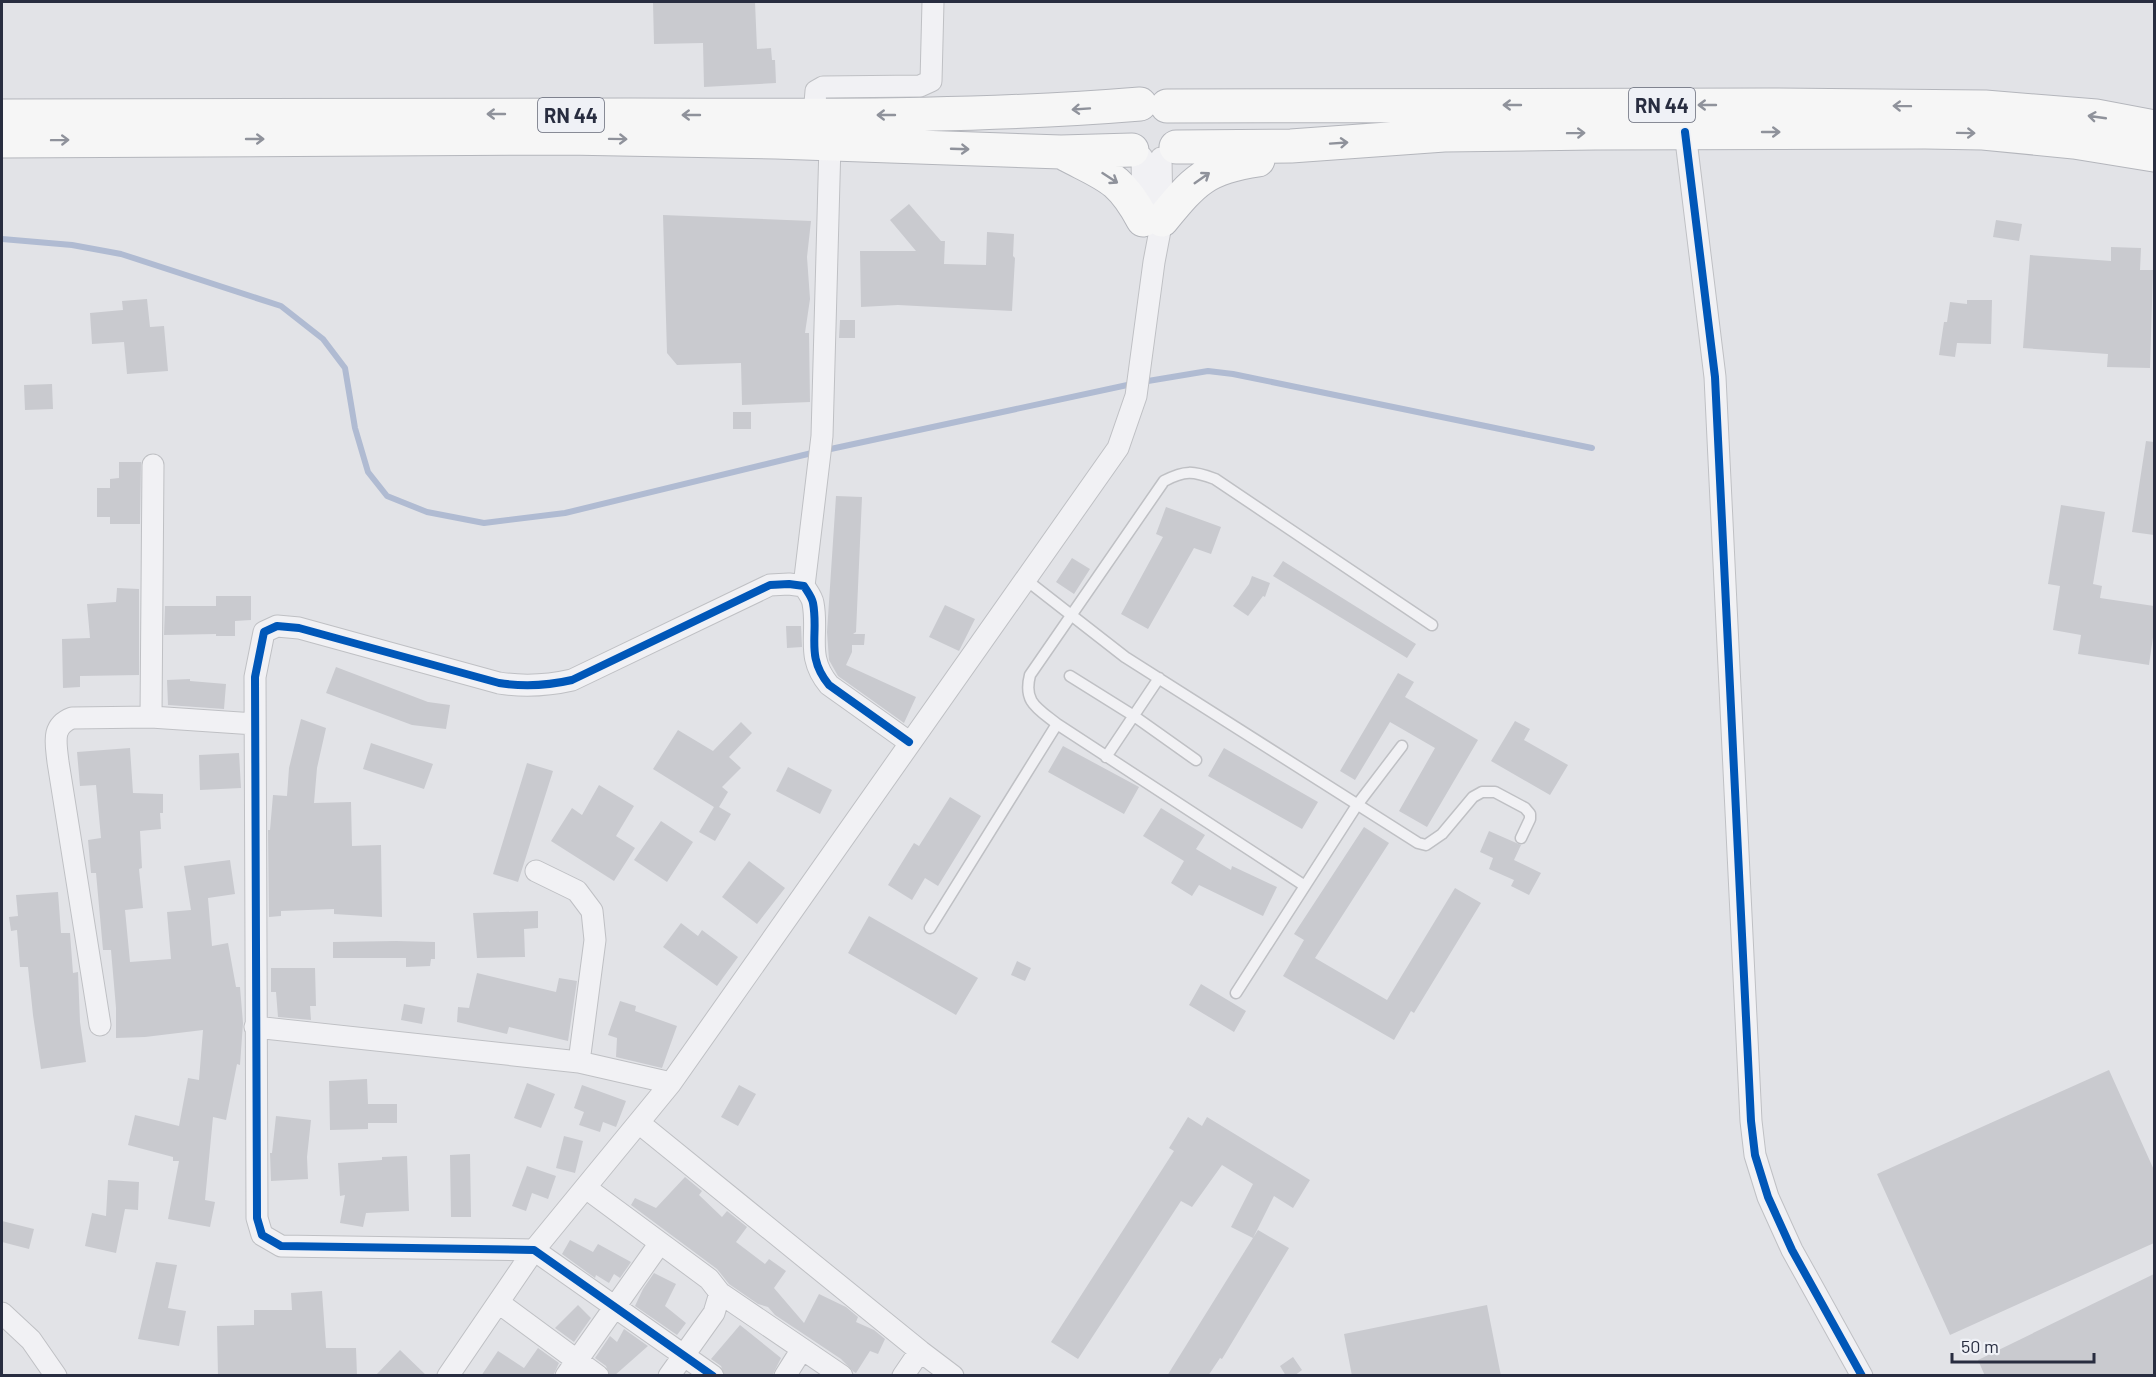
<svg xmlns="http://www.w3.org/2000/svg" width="2156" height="1377" font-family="Barlow,sans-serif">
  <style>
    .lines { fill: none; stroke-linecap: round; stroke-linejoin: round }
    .stream { stroke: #b0bbd2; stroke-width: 6 }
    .building { fill: #c9cacf }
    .lane-casing { stroke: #bfc0c4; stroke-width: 13 }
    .street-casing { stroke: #bfc0c4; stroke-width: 23 }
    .highway-casing { stroke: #b4b6bc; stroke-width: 35 }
    .lane { stroke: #f1f1f4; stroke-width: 10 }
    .street { stroke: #f1f1f4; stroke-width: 21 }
    .highway { stroke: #f6f6f6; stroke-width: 33 }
    .cycleway-casing { stroke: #eff1f6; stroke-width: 11 }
    .cycleway { stroke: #0057b8; stroke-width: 8 }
    .oneway { stroke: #8f929b }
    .labels { text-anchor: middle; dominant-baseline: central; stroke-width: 4.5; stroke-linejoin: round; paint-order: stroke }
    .shield { fill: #eff1f6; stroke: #646877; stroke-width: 1.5 }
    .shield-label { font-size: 20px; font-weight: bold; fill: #282d40 }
  </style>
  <rect width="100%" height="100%" fill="#e2e3e7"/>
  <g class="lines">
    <path class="stream" d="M2 239 72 245 121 254 281 306 323 339 345 368 355 428 368 472 387 496 427 512 484 523 565 513 816 452
      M1142 382 1208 371 1233 374 1592 448
      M826 450 1132 384"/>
  </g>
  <path class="building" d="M653 2H755L757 49 771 48 772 60H775L776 83 704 87 703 43 654 44Z
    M909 204 941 241H945L944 264 986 265 987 232 1014 234 1013 256 1015 258 1012 311 898 305 861 307 860 251H916L890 220Z
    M663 215 811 221 807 257 810 299 805 333H809L810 402 742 405 741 363 677 365 667 353Z
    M1996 220 2022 224 2019 241 1993 237Z
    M2111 247 2141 248 2140 270H2153L2150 368 2107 367 2108 354 2023 348 2030 255 2111 261Z
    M147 299 150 327 164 326 168 371 127 374 124 342 92 344 90 313 123 310 122 301Z
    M1967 300H1992L1991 344 1957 343 1955 357 1939 355 1944 322H1947L1950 302 1967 304Z
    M840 320H855V338H839Z
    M52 384 53 409 25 410 24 385Z
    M733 412H751V429H733Z
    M2146 441 2154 442V535L2132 532Z
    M119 462H141L140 524H110V517H97V488H110V479L119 478Z
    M836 496 862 497 856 632 853 634H865L864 645H852V652L846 665 916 697 904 723 838 676 829 660 827 632Z
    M2061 505 2105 512 2093 584 2102 586 2100 598 2154 606V630L2149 665 2078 654 2081 635 2053 630 2060 586 2048 584Z
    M1166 507 1221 527 1211 554 1194 548 1148 629 1121 614 1163 537 1156 534Z
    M1072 558 1090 569 1074 594 1056 582Z
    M1283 561 1416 644 1407 658 1273 576Z
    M1252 576 1270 583 1265 597 1263 596 1248 616 1233 606 1249 584Z
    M117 588 139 589V675L80 676V687L63 688 62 639 90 638 87 604 116 602Z
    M216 596H251V620L235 621V636H216V634L164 635 165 606H216Z
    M945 605 975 619 959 651 929 637Z
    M786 626H801L802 647 787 648Z
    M336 667 428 702 450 705 446 729 412 725 326 693Z
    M1398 673 1414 682 1405 697 1478 740 1427 827 1399 811 1435 748 1390 722 1355 780 1340 771Z
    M190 679V681L226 684 224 709 168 705 167 680Z
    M301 719 326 728 317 768 314 803 351 802 352 846 381 845 382 917 334 914V909L281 911V916L269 917 268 830H270L273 795 287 796 289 768Z
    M1515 721 1530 729 1524 740 1568 765 1550 795 1491 761Z
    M741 722 752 733 729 757 741 768 722 787 728 792 719 807 731 814 715 841 699 832 714 807 653 769 678 730 713 751Z
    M371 743 433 764 424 789 363 769Z
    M1063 746 1139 787 1124 814 1048 772Z
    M130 748 133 793 163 794V813H160L161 829 140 831 142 868 139 869 143 908 125 910 130 962 171 959 167 912 191 910 184 866 230 860 235 894 208 898 212 946 228 943 236 987H240L243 1023 240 1065 237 1064 226 1120 213 1117 205 1200 215 1202 210 1227 168 1219 179 1161H173V1157L128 1145 135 1115 179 1126 188 1078 199 1080 203 1030 145 1037 116 1038V1008L111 950H103L96 873H91L88 840 101 838 96 785 80 786 77 752Z
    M1224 748 1318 802 1302 829 1208 776Z
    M239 753 241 788 200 790 199 755Z
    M527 763 553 771 518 882 493 874Z
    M788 767 832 790 820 814 776 791Z
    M599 785 634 806 616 836 635 848 614 881 551 841 572 808 582 815Z
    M950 797 981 816 938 886 925 878 912 900 888 885 914 843 919 846Z
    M1161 808 1205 835 1196 849 1231 870 1232 866 1277 887 1263 916 1199 885 1192 896 1171 883 1184 861 1143 836Z
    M661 821 693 842 667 882 634 860Z
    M1364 827 1389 843 1315 958 1387 1000 1455 888 1481 903 1414 1013 1411 1011 1394 1040 1283 976 1304 940 1294 934Z
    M1489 831 1521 845 1514 860 1541 873 1529 895 1511 886 1514 880 1489 869 1493 858 1480 852Z
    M749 861 785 888 757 924 722 897Z
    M58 892 61 933H70L73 973 78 972 80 1022 86 1062 41 1069 33 1015 28 967H20L17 930 11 931 9 917 18 916 16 895Z
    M538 911V928L524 929 525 957 477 958 473 913Z
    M869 916 978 978 956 1015 848 953Z
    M681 923 698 936 702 930 738 957 717 986 663 947Z
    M396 941 435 942V959H431L430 966 406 967V958H333V942Z
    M1017 961 1031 968 1025 981 1011 975Z
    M271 968H315L316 1006H310L311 1020 278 1017 276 992H271Z
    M477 973 556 992 559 978 577 981 568 1041 509 1027 507 1034 457 1022 458 1007 469 1008Z
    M1201 984 1246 1011 1234 1032 1189 1005Z
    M620 1001 636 1006 635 1011 677 1026 662 1068 616 1057 617 1038 608 1035Z
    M404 1004 425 1008 422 1024 401 1020Z
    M2109 1070 2154 1170V1243L1950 1335 1877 1174Z
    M367 1079 368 1104H397V1123H368V1129L330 1130 329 1081Z
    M527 1083 555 1094 541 1128 514 1118Z
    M582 1085 626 1101 616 1127 603 1122 600 1132 579 1125 584 1112 574 1108Z
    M739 1085 756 1094 738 1126 721 1117Z
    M276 1116 311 1120 307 1157 308 1179 271 1181 270 1153H272Z
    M1188 1117 1202 1126 1207 1117 1310 1180 1293 1208 1274 1196 1253 1238 1231 1227 1253 1184 1222 1165 1192 1207 1181 1201 1078 1359 1051 1342 1174 1151 1169 1148Z
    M564 1136 583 1141 575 1173 556 1168Z
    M470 1154 471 1217H451L450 1155Z
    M407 1156 409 1211 366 1213 363 1227 340 1223 345 1195 340 1196 338 1163 382 1160V1157Z
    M527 1166 556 1176 548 1199 532 1193 526 1211 512 1206Z
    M685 1177 702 1191 699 1195 722 1217 727 1211 747 1227 736 1242 765 1264 769 1259 786 1271 774 1288 804 1323 819 1294 846 1307 858 1317 856 1322 874 1330 885 1339 878 1354 870 1351 856 1373 854 1372 841 1359 775 1315 768 1307 758 1304 729 1284 717 1269 631 1205 635 1198 656 1208Z
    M108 1180 139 1182 138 1210 125 1209 116 1253 85 1246 92 1213 106 1216Z
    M2 1221 34 1229 29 1249 2 1242Z
    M1258 1230 1289 1248 1222 1359 1220 1358 1208 1376H1167Z
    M570 1240 593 1252 598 1244 631 1262 620 1278 614 1274 609 1283 596 1275 595 1278 562 1254Z
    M156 1262 177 1265 168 1308 186 1311 179 1346 138 1339Z
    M654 1273 676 1284 665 1306 686 1323 677 1335 635 1306 643 1289Z
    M2154 1274V1376H1985L1978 1360Z
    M322 1291 326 1348H356L357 1376H218L217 1326 254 1325V1310H292L291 1293Z
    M578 1305 591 1318 574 1342 555 1328Z
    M1487 1305 1501 1376H1352L1344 1334Z
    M740 1325 781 1358 772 1376H725L721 1366 711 1359Z
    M624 1329 648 1346 614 1376H610L606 1366 595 1358 610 1336 617 1342Z
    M538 1348 559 1363 553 1376H481L498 1351 524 1368Z
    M400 1350 427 1376H375Z
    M1293 1357 1302 1370 1294 1376H1286L1280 1366Z"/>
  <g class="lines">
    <g class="lane-casing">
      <path id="lane" d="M1025 579 1125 657 1418 843 1426 845 1442 834 1473 797 1482 792H1495L1525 808 1530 814V819L1521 838
        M1070 676 1134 716 1196 760
        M1057 724 1305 886
        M1106 757 1159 678
        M930 928 1057 724C1037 708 1023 702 1030 675L1164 481C1185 470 1193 471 1215 479L1432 625
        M1236 993 1357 805 1402 746"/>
    </g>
    <g class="street-casing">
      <path id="street" d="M814 115 816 91 823 87 920 86 931 81 933 2
        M1685 132 1715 377 1751 1121 1755 1155 1768 1197 1792 1250 1862 1376
        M1142 157 1143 215
        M804 586 822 436 830 144
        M151 717 153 465
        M536 871 577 891 592 911 595 940 579 1062
        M100 1025 58 762C56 743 51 726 72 718L151 717 255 724
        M255 1027 579 1062 671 1083
        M639 1123 920 1351 903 1376
        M586 1188 709 1279 720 1293 714 1313 669 1376
        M720 1293 842 1376
        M499 1303 598 1376
        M2 1313 31 1340 56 1376
        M920 1351 953 1376
        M448 1376 534 1250 671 1083 1118 448 1136 396 1154 262 1162 220 1161 158
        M566 1376 660 1243
        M713 1376 534 1250 281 1246 262 1235 257 1218 255 677 264 632 277 626 299 628 499 683C525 687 546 686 572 680L770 585 789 584 804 586C807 591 812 597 813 603 819 635 805 656 829 685L909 742
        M785 1376 802 1349"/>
    </g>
    <g class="highway-casing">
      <path id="highway" d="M1167 106 1770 105 1985 107 2096 116 2154 127
        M2 116C211 114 421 114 631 115 800 115 970 118 1140 104
        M2 141 567 138 776 142 1061 152 1132 150
        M1176 147 1291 146 1444 135 1595 133 1925 132 1983 133 2074 142 2154 155
        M1065 154C1107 176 1120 177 1143 220
        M1162 220C1195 180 1205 168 1258 160"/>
    </g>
    <use href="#lane" class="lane"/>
    <use href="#street" class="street"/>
    <use href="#highway" class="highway"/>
    <g class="cycleway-casing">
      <path id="cycleway" d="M1685 132 1715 377 1751 1121 1755 1155 1768 1197 1792 1250 1862 1376
        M713 1376 534 1250 281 1246 262 1235 257 1218 255 677 264 632 277 626 299 628 499 683C525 687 546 686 572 680L770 585 789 584 804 586C807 591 812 597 813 603 819 635 805 656 829 685L909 742"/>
    </g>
    <use href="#cycleway" class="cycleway"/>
  </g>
  <defs><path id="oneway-shaft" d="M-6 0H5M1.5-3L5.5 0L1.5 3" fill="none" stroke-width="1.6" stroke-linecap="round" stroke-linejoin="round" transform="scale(1.5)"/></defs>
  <g class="oneway">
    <use href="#oneway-shaft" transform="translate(1512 105) rotate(180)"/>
    <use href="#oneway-shaft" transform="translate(1707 105) rotate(180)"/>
    <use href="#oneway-shaft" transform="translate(1902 106) rotate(-179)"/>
    <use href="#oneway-shaft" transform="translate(1081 109) rotate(176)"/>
    <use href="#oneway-shaft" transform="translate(496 114) rotate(-180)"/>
    <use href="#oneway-shaft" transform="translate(691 115) rotate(-180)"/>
    <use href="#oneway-shaft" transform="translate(886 115) rotate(180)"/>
    <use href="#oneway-shaft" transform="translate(2097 117) rotate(-172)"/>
    <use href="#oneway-shaft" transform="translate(1771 132)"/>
    <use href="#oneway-shaft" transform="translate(1576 133) rotate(-1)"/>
    <use href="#oneway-shaft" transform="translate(1966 133) rotate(1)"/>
    <use href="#oneway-shaft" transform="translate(255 139)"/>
    <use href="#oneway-shaft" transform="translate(618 139) rotate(1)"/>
    <use href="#oneway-shaft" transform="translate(60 140) rotate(-1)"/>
    <use href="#oneway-shaft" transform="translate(1339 143) rotate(-4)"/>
    <use href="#oneway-shaft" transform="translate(960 149) rotate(2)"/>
    <use href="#oneway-shaft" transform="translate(1110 178) rotate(33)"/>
    <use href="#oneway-shaft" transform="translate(1202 178) rotate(-35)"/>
  </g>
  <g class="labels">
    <g class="shield">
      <rect x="1629" y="88" width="66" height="34" rx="4.5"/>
      <rect x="538" y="98" width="66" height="34" rx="4.5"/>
    </g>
    <g class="shield-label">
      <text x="1662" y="105">RN 44</text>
      <text x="571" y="115">RN 44</text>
    </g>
  </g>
  <rect width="2156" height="1377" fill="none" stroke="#282d40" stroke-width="6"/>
  <path d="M1952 1353v9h142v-9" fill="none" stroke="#282d40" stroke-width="3"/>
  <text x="1961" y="1353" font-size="18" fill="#282d40" stroke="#eff1f6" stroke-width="4.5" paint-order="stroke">50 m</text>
</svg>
